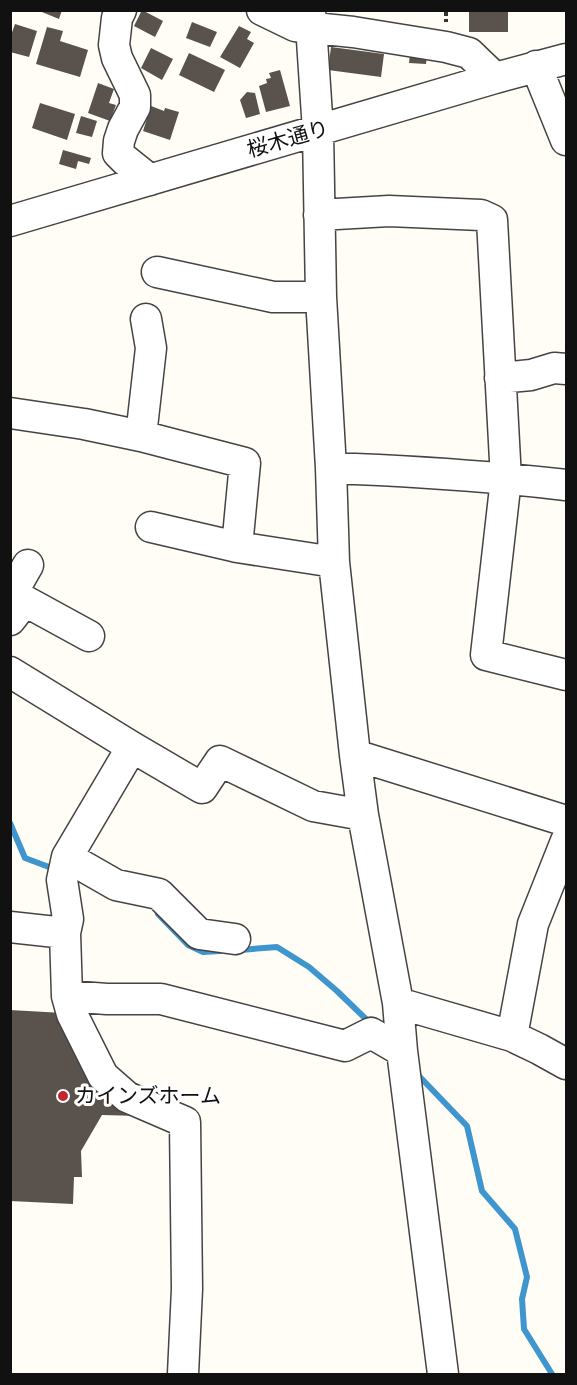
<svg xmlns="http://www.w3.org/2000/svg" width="577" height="1385" font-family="'Libre Baskerville','Noto Sans JP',serif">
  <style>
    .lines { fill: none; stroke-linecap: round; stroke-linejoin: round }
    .stream { stroke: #3f96cf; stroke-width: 6 }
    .building { fill: #5a524d }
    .minor-casing { stroke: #444; stroke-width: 33 }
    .path { stroke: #333; stroke-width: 4; stroke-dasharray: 6 3; stroke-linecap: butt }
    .minor { stroke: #fff; stroke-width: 30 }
    .poi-dot { fill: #c4262e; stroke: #fff; stroke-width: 2 }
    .labels { text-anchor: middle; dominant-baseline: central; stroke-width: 6; stroke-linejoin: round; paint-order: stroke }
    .street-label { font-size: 21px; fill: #111; stroke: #fff }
    .poi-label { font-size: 21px; fill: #111; stroke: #fff; text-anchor: start }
  </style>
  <rect width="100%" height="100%" fill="#fffdf5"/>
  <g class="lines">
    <path class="stream" d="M10 823 25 858 57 870
      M158 914 188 945 203 952 220 951
      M240 950 277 947 309 967 337 991 368 1021
      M420 1077 467 1126 482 1191 515 1229 527 1277 522 1299 524 1329 552 1374"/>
  </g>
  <path class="building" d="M37 10H62L59 19Z
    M142 10 163 21 155 37 134 26Z
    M469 10H508V32H469Z
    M192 22 217 32 210 47 186 38Z
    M15 24 37 31 29 57 10 52V38Z
    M239 26 251 32 247 39 254 43 240 68 220 57Z
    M47 27 63 31 60 41 88 50 80 77 36 64Z
    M331 47 384 54 381 77 328 70Z
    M151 48 173 59 162 80 141 68Z
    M189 53 225 70 214 92 179 75Z
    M410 54 427 55 426 64 409 63Z
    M280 70 290 106 266 112 259 86 267 83 266 79 271 78 269 73Z
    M98 83 114 89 109 103 116 105 110 121 88 113Z
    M247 92 255 93 260 114 246 118 240 100Z
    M40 103 75 114 67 140 32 128Z
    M151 106 164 111 165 108 179 112 170 140 143 131Z
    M81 116 97 121 92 137 76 133Z
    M63 150 91 158 89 164 78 161 76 169 59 164Z
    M10 1010 63 1013 140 1116 102 1115 81 1151 82 1177H74L73 1204 10 1201Z"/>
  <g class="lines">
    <g class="minor-casing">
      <path id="minor" d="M121 10 117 18 114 45 117 58 135 95V107L123 129 119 141 118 153 125 160 150 180
        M262 10 295 26 353 32 446 47 469 53 495 78
        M310 10 318 131 321 297 331 468 334 562 355 755 363 815 398 1003 402 1051 443 1374
        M536 66 566 140
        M319 215 389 211 481 215 492 220 506 479 486 655 566 675
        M10 221 495 78 566 59
        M157 272 273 297H321
        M500 378 531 375 554 368 566 369
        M10 413 84 424 141 436 245 463 237 547 334 562
        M141 436 151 348 146 319
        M331 468C410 471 489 476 566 485
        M151 527 237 547
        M25 601 89 636
        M10 620 25 601 12 593 28 565
        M10 672 132 747 202 788 220 761 313 806 363 815
        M132 747 67 857 62 880 68 919 65 933 67 996 72 1014 103 1076 127 1097 185 1122 187 1289 183 1374
        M355 755 566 821
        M67 857 116 885 159 894 199 934 235 939
        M10 927 65 933
        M67 996 107 999H161L345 1046 371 1033 402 1051
        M398 1003 512 1036 539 1049 566 1064
        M512 1036 533 924 566 841"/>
    </g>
    <path class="path" d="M446 10V22"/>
    <use href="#minor" class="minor"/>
  </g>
  <circle class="poi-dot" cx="63" cy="1096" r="6"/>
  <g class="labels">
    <g class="street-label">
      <text transform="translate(288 139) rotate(-16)">桜木通り</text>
    </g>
    <g class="poi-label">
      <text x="75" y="1096">カインズホーム</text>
    </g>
  </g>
  <rect width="577" height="1385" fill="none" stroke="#111111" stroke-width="24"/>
</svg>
